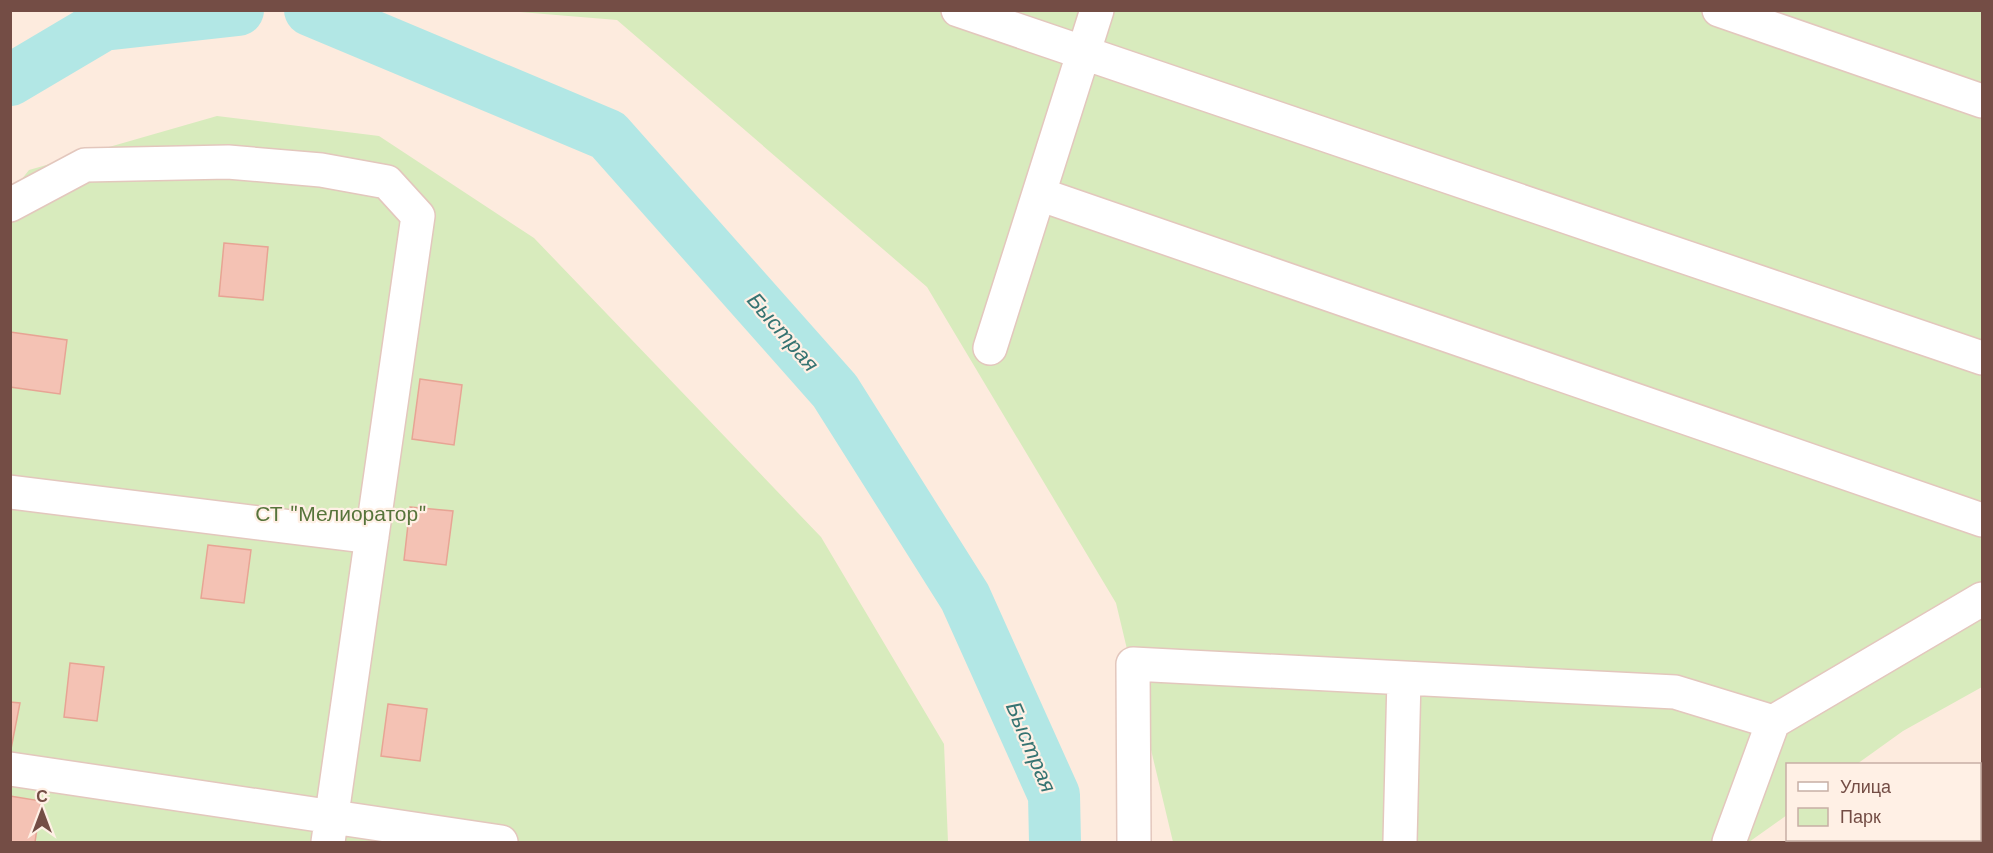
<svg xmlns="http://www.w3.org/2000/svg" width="1993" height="853" font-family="'Work Sans',sans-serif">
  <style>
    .green { fill: #d8ebbd }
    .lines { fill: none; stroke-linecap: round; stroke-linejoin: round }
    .river { stroke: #b2e7e5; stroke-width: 52 }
    .building { fill: #f4c2b4; stroke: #e7a494; stroke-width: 1.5 }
    .minor-casing { stroke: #e3c7bd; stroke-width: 36 }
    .minor { stroke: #fff; stroke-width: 33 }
    .labels { text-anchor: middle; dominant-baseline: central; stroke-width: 4.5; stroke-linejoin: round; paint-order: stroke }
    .park-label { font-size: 21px; fill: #57743b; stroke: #fff0e5 }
    .water-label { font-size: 22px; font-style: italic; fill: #367472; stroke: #fff0e5 }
  </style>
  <rect width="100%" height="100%" fill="#fdebde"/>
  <path class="green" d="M507 11H1982V687L1903 731 1857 764H1788L1787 815 1749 842H1173L1116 603 927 287 617 20Z
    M217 116 379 136 534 238 821 537 944 744 948 842H11L10 194 29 170Z"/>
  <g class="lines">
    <path class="river" d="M310 10 608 135 835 391 965 597 1054 795 1055 842
      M10 80 103 25 238 10
      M1980 802 1982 800
      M1907 842 1912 840"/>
  </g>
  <path class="building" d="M224 243 268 247 263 300 219 296Z
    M10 332 67 340 60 394 10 387Z
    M420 379 462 385 454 445 412 439Z
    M410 507 453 511 446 565 404 560Z
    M208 545 251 550 244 603 201 598Z
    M70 663 104 667 97 721 64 717Z
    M10 702 20 703 10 754Z
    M388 704 427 709 420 761 381 756Z
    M10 796 41 801 35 842H10Z"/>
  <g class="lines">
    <g class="minor-casing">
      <path id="minor" d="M958 10 1982 358
        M1719 10 1982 101
        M1039 194 1982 520
        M10 205 85 165 228 162 321 170 387 182 418 216 328 842
        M990 348 1097 10
        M10 492 372 537
        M10 769 501 842
        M1134 842 1133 664 1675 692 1773 722 1982 599
        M1400 842 1404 678
        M1729 842 1773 722"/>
    </g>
    <use href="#minor" class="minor"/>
  </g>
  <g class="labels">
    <g class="park-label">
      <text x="341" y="513">СТ "Мелиоратор"</text>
    </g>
    <g class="water-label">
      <text transform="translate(783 332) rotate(49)">Быстрая</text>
      <text transform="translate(1031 747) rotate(67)">Быстрая</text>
    </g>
  </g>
  <rect width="1993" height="853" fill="none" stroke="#744d45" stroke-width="24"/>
  <rect x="1786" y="763" width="195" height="78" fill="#fff0e5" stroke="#c7afa5" stroke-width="1.5"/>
  <rect x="1798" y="782" width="30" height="9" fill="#ffffff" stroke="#c7afa5" stroke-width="1.5"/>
  <text x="1840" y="793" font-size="18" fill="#744d45">Улица</text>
  <rect x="1798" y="808" width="30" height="18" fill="#d8ebbd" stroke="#c7afa5" stroke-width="1.5"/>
  <text x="1840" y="823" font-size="18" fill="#744d45">Парк</text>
  <g transform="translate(42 811)" stroke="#fff0e5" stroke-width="4.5" paint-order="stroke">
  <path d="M0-4.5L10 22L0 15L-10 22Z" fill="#744d45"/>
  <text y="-9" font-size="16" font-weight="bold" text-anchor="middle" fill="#744d45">С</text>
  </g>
</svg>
